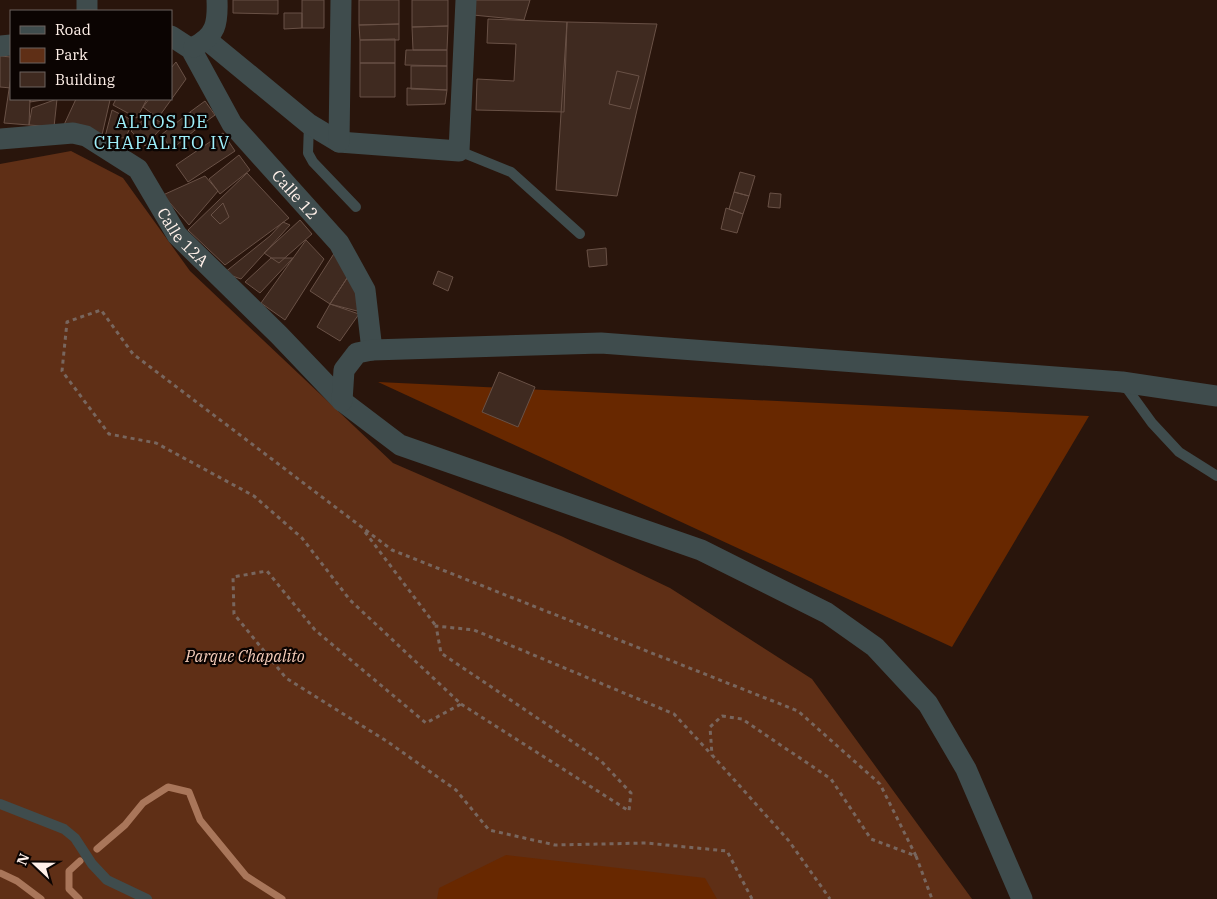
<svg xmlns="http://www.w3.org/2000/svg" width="1217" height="899" font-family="'IBM Plex Serif',serif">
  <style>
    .green { fill: #5f2f16 }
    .forest { fill: #682800 }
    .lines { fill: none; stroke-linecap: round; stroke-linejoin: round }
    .stream { stroke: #a9765a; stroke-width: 7 }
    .building { fill: #3f2a20; stroke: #695146 }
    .path { stroke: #78665e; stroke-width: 3; stroke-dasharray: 4 4; stroke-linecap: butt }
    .lane { stroke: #3f4c4d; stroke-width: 10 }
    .street { stroke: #3f4c4d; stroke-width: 21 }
    .labels { text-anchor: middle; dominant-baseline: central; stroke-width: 4.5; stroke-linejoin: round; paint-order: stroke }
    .street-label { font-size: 16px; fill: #fff0e9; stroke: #0b0402 }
    .park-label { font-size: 16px; font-style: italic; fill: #f5ccb9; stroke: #0b0402 }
    .neighbourhood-label { font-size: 18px; letter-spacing: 1px; fill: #9ff0fb; stroke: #0b0402 }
  </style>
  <rect width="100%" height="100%" fill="#29150c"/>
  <path class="green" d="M71 151 123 178 190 271 393 463 561 536 670 588 812 679 972 899H0V164Z"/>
  <path class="forest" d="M378 382 1089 416 952 647Z
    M506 855 705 878 717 899H437L439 888Z"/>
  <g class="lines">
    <path class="stream" d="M97 849 125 825 143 803 168 787 189 792 200 820 246 876 282 899
      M0 873 17 881 41 899
      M79 899 69 889V871L80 861"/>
  </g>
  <path class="building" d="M233 0H278V14L233 13Z
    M302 0H324V28H302Z
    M359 0H399V24L359 25Z
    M412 0H448V26L412 27Z
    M474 0H530L524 20 473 15Z
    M284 13H302V28L284 29Z
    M488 19 567 22 564 112 476 110 477 79 514 81 516 44 487 43Z
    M567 22 657 24 617 196 556 190Z
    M399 24V40H360L359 25Z
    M448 26 447 50H413L412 27Z
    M395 39V63H360V40Z
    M406 50H447V66L405 65Z
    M0 56 11 57V88L0 87Z
    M176 62 186 79 158 118 143 107 149 99H171V68Z
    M360 63H395V97H360Z
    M411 66H447V90L411 89Z
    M617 71 639 76 630 109 609 104Z
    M11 76V99H30L29 125 4 123Z
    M407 88 447 90 445 104 407 105Z
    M30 99H49L30 102Z
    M57 99 54 127 29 125 32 108Z
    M76 99 110 100 102 135 63 127Z
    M116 99H147L137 118 113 105Z
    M205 101 215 115 200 126 190 112Z
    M112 110 134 121 125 138 105 137Z
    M190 112 200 126 172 149 161 135Z
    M147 116 165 124 145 146 131 131Z
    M223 133 235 151 188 182 176 165Z
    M239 155 250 170 220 194 209 179Z
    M740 172 755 176 749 196 734 192Z
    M247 173 289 218 225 265 188 230Z
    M205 176 218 191 189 225 163 195Z
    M734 192 749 196 743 214 729 209Z
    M770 193 781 194 780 208 768 207Z
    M223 203 229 217 220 224 211 215Z
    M726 208 743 214 737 233 721 229Z
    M300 220 312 234 279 263 264 253Z
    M283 222 290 225 241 279 224 273 270 236Z
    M306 240 324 259 285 320 261 303Z
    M606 248 607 265 589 267 587 250Z
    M335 252 351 272 330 304 310 291Z
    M271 258H293L260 293 245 282Z
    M438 271 453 277 448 291 433 284Z
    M351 272 364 294 357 311 330 304Z
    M330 304 359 314 340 341 317 327Z
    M499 372 535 387 518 427 482 412Z"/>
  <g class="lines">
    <path class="path" d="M365 532 436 626
      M461 704 629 811 631 793 601 761 441 653 436 626 474 630 674 714 711 754
      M916 856 932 899
      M752 899 727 851 646 843 555 845 489 830 456 790 388 742 286 678 234 614 233 577 267 571 315 630 426 723 461 704 350 600 302 538 254 496 156 443 109 434 62 371 67 322 101 310 133 354 392 550 798 711 880 784 916 856 871 839 831 779 742 719 722 716 710 727 712 755 789 841 830 899"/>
    <path class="lane" d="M309 124 308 153 313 162 356 207
      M459 151 511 172 580 234
      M1123 383 1152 423 1179 452 1217 476
      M0 804 64 829 75 838 92 864 107 880 147 899"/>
    <g class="street">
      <path d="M87 11V0"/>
      <path id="s1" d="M171 36 191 49 232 124 339 243 365 290 372 350"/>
      <path d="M207 40 309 124 339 142 459 151 466 0"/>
      <path d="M0 46 11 45"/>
      <path d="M194 47C216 36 218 23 217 0"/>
      <path id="s2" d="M0 139 73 133 86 136 138 169 177 235 279 335 342 401 400 445 701 550 827 613 875 647 928 704 966 769 1022 899"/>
      <path d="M339 142 341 0"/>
      <path d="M342 401 344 370 357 353 372 350 601 343 1122 382 1217 396"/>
    </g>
  </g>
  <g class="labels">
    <g class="street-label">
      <text stroke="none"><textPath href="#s1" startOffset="204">Calle 12</textPath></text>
      <text stroke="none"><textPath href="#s2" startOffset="230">Calle 12A</textPath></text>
    </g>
    <g class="park-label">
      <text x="245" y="656">Parque Chapalito</text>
    </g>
    <g class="neighbourhood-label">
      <text x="162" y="121">ALTOS DE<tspan x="162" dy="21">CHAPALITO IV</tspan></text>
    </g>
  </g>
  <rect x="10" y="10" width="162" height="90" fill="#0b0402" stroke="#6d625e"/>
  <rect x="20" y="26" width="25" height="8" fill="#3f4c4d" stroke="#6d625e"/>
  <text x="55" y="35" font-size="15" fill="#fff0e9">Road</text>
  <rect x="20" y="48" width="25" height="15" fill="#5f2f16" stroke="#6d625e"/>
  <text x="55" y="60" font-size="15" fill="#fff0e9">Park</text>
  <rect x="20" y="72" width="25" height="15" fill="#3f2a20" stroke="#6d625e"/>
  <text x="55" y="85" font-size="15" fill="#fff0e9">Building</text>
  <g transform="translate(35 864) rotate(292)" stroke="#0b0402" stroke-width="4" paint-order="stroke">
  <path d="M0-4L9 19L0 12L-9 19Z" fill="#fff0e9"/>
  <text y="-8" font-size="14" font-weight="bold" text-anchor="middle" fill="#fff0e9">N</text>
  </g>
</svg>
